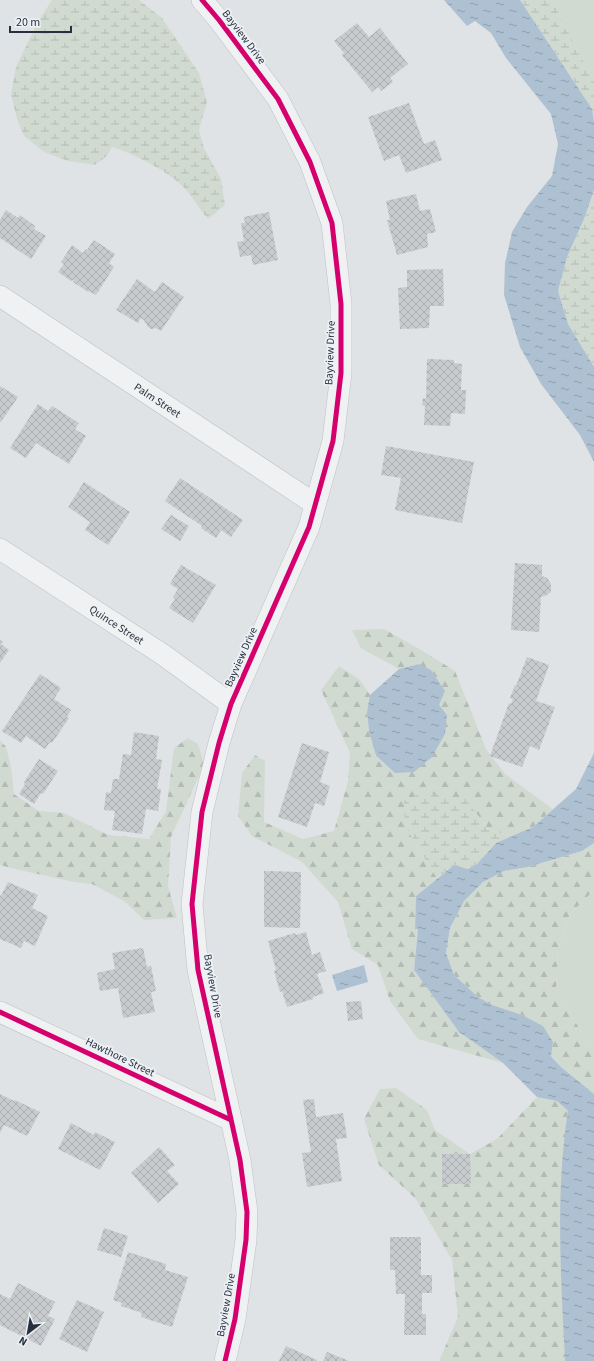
<svg xmlns="http://www.w3.org/2000/svg" width="594" height="1361" font-family="'Source Sans 3',sans-serif">
  <style>
    .grass { fill: #d1dad0 }
    .forest { fill: url(#forest-firs) }
    .wetland { fill: url(#wetland-marsh) }
    .water { fill: url(#water-ripples) }
    .building { fill: url(#building-cross-hatch) }
    .lines { fill: none; stroke-linecap: round; stroke-linejoin: round }
    .street-casing { stroke: #bec1c4; stroke-width: 22 }
    .street { stroke: #eff1f2; stroke-width: 21 }
    .cycleway-casing { stroke: #edf1f5; stroke-width: 8 }
    .cycleway { stroke: #d6006c; stroke-width: 5 }
    .labels { text-anchor: middle; dominant-baseline: central; stroke-width: 3.5; stroke-linejoin: round; paint-order: stroke }
    .street-label { font-size: 11px; fill: #27313e; stroke: #edf1f5 }
  </style>
  <defs>
    <pattern id="forest-firs" width="22" height="20" patternUnits="userSpaceOnUse"><rect width="22" height="20" fill="#d1dad0"/><path d="M5 1l3.5 6h-7zM16 11l3.5 6h-7z" fill="#b3bcb4"/></pattern>
    <pattern id="wetland-marsh" width="20" height="14" patternUnits="userSpaceOnUse"><rect width="20" height="14" fill="#d1dad0"/><path d="M1 5h8M5 5V1M11 12h8M15 12V8" fill="none" stroke="#b3bcb4"/></pattern>
    <pattern id="water-ripples" width="26" height="14" patternUnits="userSpaceOnUse"><rect width="26" height="14" fill="#aec1d2"/><path d="M2 4q2-2 4 0t4 0M15 11q2-2 4 0t4 0" fill="none" stroke="#8e9dac"/></pattern>
    <pattern id="building-cross-hatch" width="8" height="8" patternUnits="userSpaceOnUse"><rect width="8" height="8" fill="#c8cbce"/><path d="M0 0l8 8M0 8l8-8" fill="none" stroke="#acafb2"/></pattern>
  </defs>
  <rect width="100%" height="100%" fill="#e0e3e6"/>
  <path class="grass" d="M551 0H594V82L553 2Z
    M594 890V1049L581 1031 556 991 558 949 570 914Z"/>
  <path class="forest" d="M384 629 421 650 455 671 486 749 505 774 553 809 533 827 513 836 489 830 464 798 405 826 437 878 416 896 415 929H418L414 970 459 1032 503 1063 418 1039 390 1001 378 965 352 949 338 902 302 862 252 836 238 816 242 773 255 755 265 761 264 822 303 839 334 831 348 781 350 753 321 690 339 666 360 680 370 695 367 712 369 731 376 757 395 773 439 705 445 691 438 681 419 664 399 669 361 648 352 630Z
    M188 738 198 744 204 765 171 837 168 886 177 918 144 920 124 901 92 884 74 882 15 869 0 865V740L6 747 11 766 14 794 39 811 64 813 108 835 149 839 166 811 174 748Z
    M594 843V890L570 914 558 949 556 991 581 1031 594 1049V1094L561 1067 551 1055 553 1042 522 1015 492 1006 478 997 454 975 446 953 450 928 464 901 483 882 504 871 528 867 582 851Z
    M396 1088 427 1110 435 1130 470 1154 497 1139 537 1097 557 1101 568 1111 562 1171 561 1246 565 1361H439L458 1317 452 1260 416 1199 379 1165 364 1119 380 1089Z"/>
  <path class="wetland" d="M52 0H139L162 18 199 73 207 102 199 130 204 148 221 179 225 205 208 219C200 210 194 199 186 190 173 173 132 153 112 147L107 156 95 165 68 161 44 152 24 136 17 119 11 94 16 67 36 25Z
    M520 0H551L553 2 594 82V122L592 109Z
    M594 190V367L568 324 558 291 567 257 584 219Z
    M421 793 465 798 489 830 513 836 496 843 477 864 468 869 454 865 437 878 405 826 404 801Z"/>
  <path class="water" d="M444 0H520L592 109 594 122V190L584 219 567 257 558 291 568 324 594 367V462L580 435 541 384 520 347 504 295 505 263 512 232 527 207 552 176 558 144 551 114 506 58 491 33 475 21 467 26Z
    M419 664 431 670 445 691 439 705 447 715 445 734 432 757 414 772 395 773 376 756 369 731 367 712 370 695 399 669Z
    M594 753V843L582 851 528 867 504 871 483 882 464 901 450 928 446 953 454 975 478 997 492 1005 522 1015 543 1026 553 1042 551 1056 561 1067 594 1094V1361H565C561 1278 555 1193 568 1111L557 1101 537 1097 503 1063 459 1032 414 970 418 929H415L416 896 454 865 468 869 477 864 496 843 533 827 576 789Z
    M364 965 368 982 337 991 332 975Z"/>
  <path class="building" d="M357 23 369 37 380 28 408 64 390 78 393 82 381 91 378 87 372 92 342 55 344 53 334 41Z
    M409 103 424 144 435 140 442 160 406 173 399 155 384 161 368 117Z
    M416 194 420 211 430 209 436 232 427 234 428 247 397 255 387 220H390L386 201Z
    M6 210 18 218 20 215 35 226 34 229 46 236 31 259 0 238V220Z
    M269 212 278 260 253 265 251 255 240 257 237 242 244 241 241 223H245L244 217Z
    M94 240 115 254 109 263 114 267 96 295 89 291 88 292 73 282 74 281 72 280 71 281 58 272 64 264 61 262 72 245 83 253 86 249 87 250Z
    M443 269 444 306H430L429 328 400 329 398 288 407 287V270Z
    M137 279 155 292 162 282 184 297 161 331 156 328 151 329 147 326V324L144 322 145 321 141 318 138 323 116 310Z
    M427 359 454 360V363L462 364 461 390H466L465 414 451 413 450 426 424 425 425 406 422 405 423 398 426 399Z
    M0 386 18 397 1 422H0Z
    M38 404 48 411 52 406 79 423 75 429 86 436 69 464 36 443 26 458 10 448Z
    M386 446 474 462 462 523 395 510 401 478 381 475Z
    M180 478 243 520 231 537 221 530 216 538 201 528 202 526 165 501Z
    M84 482 130 512 108 545 85 530 90 522 68 507Z
    M171 515 189 526 180 541 161 529Z
    M515 563 542 565V576L547 578 551 584V592L545 596 541 597 539 632 511 630Z
    M181 565 216 585 193 623 169 608 175 599 173 597 178 589 170 584Z
    M0 640 3 642 1 644 9 650 0 663Z
    M527 657 549 665 536 701 555 707 539 750 530 746 522 767 490 756 509 703 511 704 513 700 510 698 515 685 516 686Z
    M40 674 61 688 54 699 71 710 67 717 69 718 52 743 50 742 45 749 26 736 21 743 2 731Z
    M134 732 159 736 156 759 162 760 157 789H161L158 811 146 809 142 834 112 830 115 811 104 810 106 792 111 793 113 779H119L123 754 131 755Z
    M302 743 329 752 320 782 330 786 324 806 315 803 307 827 278 817Z
    M39 759 58 771 43 794 41 793 34 804 19 794 25 784 24 782Z
    M264 871 301 872 300 928 264 927Z
    M8 882 38 895 32 908 48 916 35 946 24 941 21 948 0 939V895L1 896Z
    M306 932 312 955 320 952 326 971 317 974 324 993 313 997V999L287 1007 282 991 280 992 274 971 276 970 268 941 295 933 296 935Z
    M143 948 147 967 151 966 156 991 151 992 155 1012 123 1018 118 988 100 991 97 973 115 969 112 953Z
    M361 1001 363 1019 348 1021 346 1002Z
    M0 1094 14 1101 15 1100 40 1112 27 1136 4 1125 0 1133Z
    M314 1099 316 1117 343 1113 347 1138 336 1139 342 1181 307 1187 302 1153 311 1152 303 1100Z
    M71 1123 94 1135 95 1132 115 1142 100 1170 58 1149Z
    M159 1147 175 1165 167 1171 179 1184 158 1203 131 1173Z
    M442 1154H470L471 1184H442Z
    M104 1228 128 1236 121 1257 97 1250Z
    M390 1237H421V1275H432V1293H422V1314H426V1335H404L405 1294H396L395 1270H390Z
    M128 1252 166 1264 165 1270 188 1277 172 1327 141 1317 142 1313 121 1306 122 1303 113 1300Z
    M18 1283 55 1302 48 1316 55 1319 41 1346 0 1325V1294L10 1299Z
    M77 1300 104 1312 87 1352 59 1339Z
    M286 1346 317 1360V1361H279Z
    M327 1352 349 1361H323Z"/>
  <g class="lines">
    <g class="street-casing">
      <g id="street">
        <path d="M202 0 219 20 278 99 310 162 332 223 341 304V373L333 441 309 527 231 704 219 743 202 812 192 904 198 970 240 1160 247 1212 246 1240 235 1319 225 1361"/>
        <path id="s1" d="M0 296 315 504"/>
        <path id="s2" d="M0 549 162 654 231 704"/>
        <path d="M0 1012 231 1120"/>
      </g>
    </g>
    <use href="#street" class="street"/>
    <g class="cycleway-casing">
      <path id="cycleway" d="M202 0 219 20 278 99 310 162 332 223 341 304V373L333 441 309 527 231 704 219 743 202 812 192 904 198 970 240 1160 247 1212 246 1240 235 1319 225 1361
        M0 1012 231 1120"/>
    </g>
    <use href="#cycleway" class="cycleway"/>
  </g>
  <g class="labels">
    <g class="street-label">
      <text transform="translate(244 37) rotate(53)">Bayview Drive</text>
      <text transform="translate(330 353) rotate(-88)">Bayview Drive</text>
      <text stroke="none"><textPath href="#s1" startOffset="189">Palm Street</textPath></text>
      <text stroke="none"><textPath href="#s2" startOffset="139">Quince Street</textPath></text>
      <text transform="translate(241 657) rotate(-66)">Bayview Drive</text>
      <text transform="translate(213 986) rotate(80)">Bayview Drive</text>
      <text transform="translate(120 1057) rotate(26)">Hawthore Street</text>
      <text transform="translate(226 1305) rotate(-80)">Bayview Drive</text>
    </g>
  </g>
  <g transform="translate(28 1333) rotate(211)" stroke="#edf1f5" stroke-width="3" paint-order="stroke">
  <path d="M0-3L7 15L0 10L-7 15Z" fill="#27313e"/>
  <text y="-6" font-size="11" font-weight="bold" text-anchor="middle" fill="#27313e">N</text>
  </g>
  <path d="M10 26v6h61v-6" fill="none" stroke="#27313e" stroke-width="2"/>
  <text x="16" y="26" font-size="12" fill="#27313e" stroke="#edf1f5" stroke-width="3" paint-order="stroke">20 m</text>
</svg>
